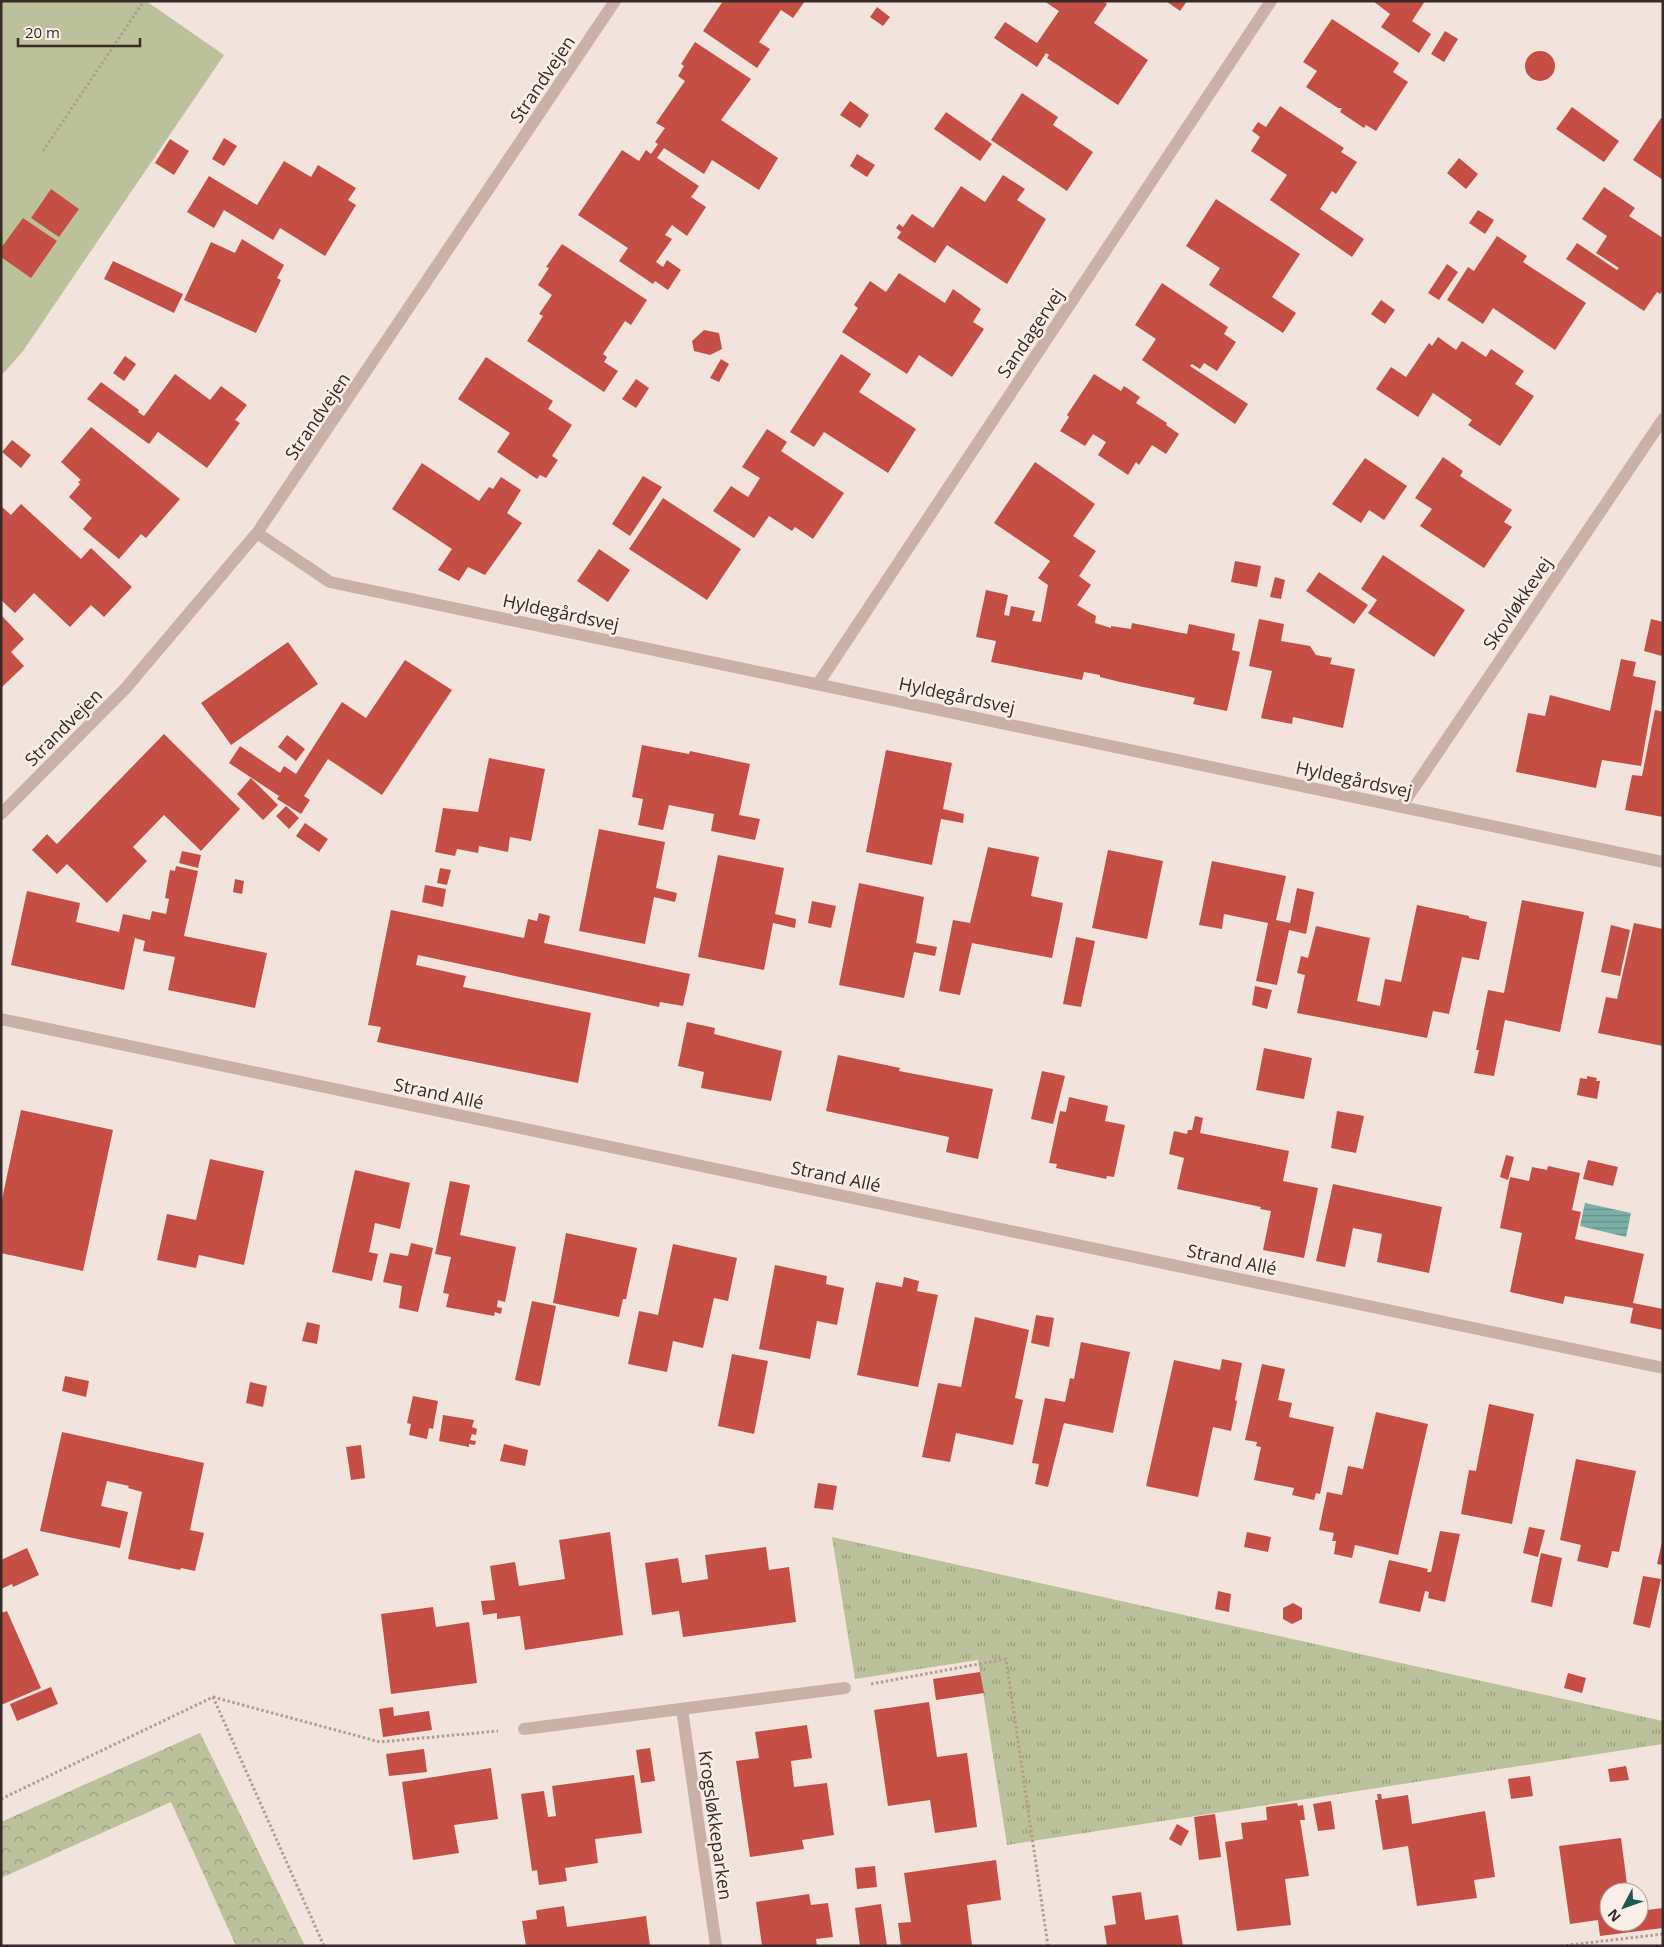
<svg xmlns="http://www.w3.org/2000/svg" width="1664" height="1947" font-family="'Open Sans',sans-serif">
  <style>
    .grass { fill: url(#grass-tufts) }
    .forest { fill: url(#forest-crowns) }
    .garden { fill: #bbc19b }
    .water { fill: url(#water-rules) }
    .building { fill: #c64f45 }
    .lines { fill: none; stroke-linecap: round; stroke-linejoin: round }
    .path { stroke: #b69b92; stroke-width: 3; stroke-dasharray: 2.5 2.5; stroke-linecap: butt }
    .street { stroke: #cab1a7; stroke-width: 12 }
    .labels { text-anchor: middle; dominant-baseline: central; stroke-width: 5; stroke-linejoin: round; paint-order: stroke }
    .street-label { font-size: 18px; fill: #372a28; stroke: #faefe8 }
  </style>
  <defs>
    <pattern id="grass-tufts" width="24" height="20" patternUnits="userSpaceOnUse" patternTransform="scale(1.25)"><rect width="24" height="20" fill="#bbc19b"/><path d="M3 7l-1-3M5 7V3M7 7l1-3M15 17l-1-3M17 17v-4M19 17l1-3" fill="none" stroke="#999d7e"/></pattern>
    <pattern id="forest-crowns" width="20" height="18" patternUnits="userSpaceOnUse" patternTransform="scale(1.25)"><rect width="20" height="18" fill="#bbc19b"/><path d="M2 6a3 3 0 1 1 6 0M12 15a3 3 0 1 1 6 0" fill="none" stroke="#999d7e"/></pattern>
    <pattern id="water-rules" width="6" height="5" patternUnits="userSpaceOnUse" patternTransform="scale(1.25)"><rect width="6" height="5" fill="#7aafa8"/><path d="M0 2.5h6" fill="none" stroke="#658f89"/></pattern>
  </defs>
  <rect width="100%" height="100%" fill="#f2e4dc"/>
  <path class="grass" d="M832 1537 1663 1721V1744L1007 1845 978 1660 855 1679Z"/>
  <path class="forest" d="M200 1733 305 1946H236L171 1802 1 1878V1822Z"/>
  <path class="garden" d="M1 1H146L224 55 23 351 1 376Z"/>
  <path class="water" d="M1585 1203 1631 1213 1626 1237 1580 1226Z"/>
  <path class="building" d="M723 1H805L793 18 781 10 759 42 770 49 757 68 703 31Z
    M1044 1H1103L1107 4 1094 23 1148 60 1118 105 1047 58 1049 55 1046 53 1037 67 994 38 1005 22 1037 43 1059 11Z
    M1166 1H1187L1180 11Z
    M1373 1H1425L1412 21 1431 34 1419 53 1381 27 1390 14Z
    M877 7 890 17 883 26 870 17Z
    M1332 19 1399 63 1393 72 1408 82 1376 131 1366 125 1364 128 1340 112 1342 108H1338L1306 87 1317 71 1303 62Z
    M1445 31 1458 39 1444 62 1431 54Z
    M695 42 751 79 721 120 778 158 759 190 712 160 704 174 664 148 657 158 699 186 691 197 706 207 687 236 672 225 665 235 672 239 656 262 663 267 667 260 681 270 668 290 655 281 653 284 619 261 628 248 578 215 622 150 639 161 646 150 651 154 658 144 655 142 665 128 656 123 685 81 678 76 684 66 681 64Z
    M1525 66a15 15 0 1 1 30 0a15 15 0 1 1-30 0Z
    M1022 93 1058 117 1053 125 1093 152 1067 191 991 140Z
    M850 101 869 115 860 128 840 115Z
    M1280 106 1344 148 1341 152 1357 162 1336 194 1332 191 1320 209 1364 239 1352 257 1270 200 1287 175 1251 151 1260 137 1252 131 1258 122 1266 127Z
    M1572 107 1619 141 1604 162 1556 129Z
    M946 112 992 144 980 161 934 129Z
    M1661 118 1663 119V180L1633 160Z
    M224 138 237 146 224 166 212 159Z
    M170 139 189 151 174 175 155 163Z
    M857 154 875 165 867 177 850 166Z
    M1459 158 1478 174 1466 189 1447 173Z
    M284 161 311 177 318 165 356 188 348 200 356 205 325 256 280 228 273 240 224 210 214 228 187 212 209 176 257 205Z
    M1003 175 1025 189 1017 200 1046 219 1007 284 947 245 935 263 897 238 901 232 896 228 899 224 903 227 912 214 933 228 961 186 985 202Z
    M1604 187 1635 208 1629 216 1663 238V290L1660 294 1657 292 1644 311 1566 259 1577 243 1617 270 1619 268 1596 253 1607 236 1582 219Z
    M51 189 79 209 59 237 31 218Z
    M1216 199 1300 254 1272 297 1296 313 1283 333 1209 285 1220 268 1186 246Z
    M1478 210 1494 220 1485 234 1469 223Z
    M23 218 57 241 31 278 1 257V248Z
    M1497 236 1527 256 1523 262 1586 303 1555 350 1493 308 1483 324 1447 300 1468 267 1474 271Z
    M242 239 284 265 277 278 281 280 256 333 184 300 211 242 235 253Z
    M562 244 647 300 631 325 625 321 603 354 607 357 604 362 618 371 604 392 527 341 543 316 539 314 552 295 538 285 549 268 546 267Z
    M113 261 183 294 174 313 104 279Z
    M1447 264 1458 272 1439 300 1428 293Z
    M899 273 945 303 953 289 981 309 973 322 984 329 952 377 919 355 907 374 842 332 858 308 854 305 870 281 886 292Z
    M1162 283 1228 327 1224 334 1236 342 1217 371 1204 363 1200 369 1192 364 1190 366 1248 404 1235 424 1142 360 1156 339 1135 325Z
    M1381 300 1395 310 1385 324 1371 314Z
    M704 330 719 333 722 349 710 355 694 351 692 341Z
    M1438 337 1456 350 1462 341 1486 357 1491 349 1524 371 1515 384 1534 396 1500 446 1468 425 1472 420 1433 393 1418 417 1376 389 1391 367 1406 377 1429 343 1432 346Z
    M841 354 871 374 859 392 916 429 888 473 824 432 814 447 790 432Z
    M125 356 136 364 124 381 113 373Z
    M486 357 553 401 548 409 572 425 552 456 558 460 546 478 540 475 537 479 497 452 510 433 458 399Z
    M721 359 729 364 719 382 710 378Z
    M175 374 210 400 221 386 247 405 235 420 240 423 207 468 158 432 149 444 87 399 101 382 139 410 138 412 144 416Z
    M1094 374 1121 391 1124 386 1140 397 1136 403 1167 423 1166 425 1179 434 1166 454 1152 445 1139 465 1136 462 1128 475 1098 455 1106 442 1093 434 1085 446 1060 431 1069 417 1067 415Z
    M636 379 649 388 636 408 622 399Z
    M91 427 180 499 146 538 141 534 119 559 83 529 92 518 69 497 80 484 78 482 81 480 61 462Z
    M767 429 787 442 781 451 844 493 813 539 795 527 792 531 769 516 754 538 713 511 731 486 748 497 760 478 742 467Z
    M12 440 31 455 21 468 2 452Z
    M1443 457 1463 471 1460 476 1512 510 1504 522 1512 527 1484 568 1420 526 1432 509 1415 498Z
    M1365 458 1407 486 1384 520 1369 510 1361 523 1332 504Z
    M1035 462 1095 504 1073 536 1096 551 1079 576 1091 585 1077 605 1096 616 1095 623 1111 628V626L1131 629 1132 623 1187 634 1189 624 1235 634 1232 650 1240 652 1227 711 1193 704 1195 698 1120 682 1100 677V675L1084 672 1082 680 991 662 996 641 976 637 986 590 1008 595 1004 615 1009 616 1011 606 1035 611 1032 621 1041 622 1048 585 1038 578 1050 561 994 523Z
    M422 463 479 501 489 487 493 489 501 477 521 490 507 513 522 523 485 575 468 567 459 581 438 570 452 549 392 509Z
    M643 476 662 487 630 536 612 524Z
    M663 498 741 549 707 600 629 549Z
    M21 504 81 559 91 548 132 587 104 617 91 605 70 627 34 593 15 613 1 600V506L11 515Z
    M599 549 630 570 608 602 577 581Z
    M1383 555 1465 610 1434 657 1368 613 1377 600 1361 589Z
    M1235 561 1261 566 1257 587 1231 582Z
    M1319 572 1368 605 1354 624 1306 591Z
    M1275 577 1285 580 1281 599 1270 597Z
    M1 615 24 639 11 652 24 666 1 688Z
    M1259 619 1284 624 1281 641 1310 646 1316 655 1332 658 1330 664 1355 669 1343 728 1293 717 1292 724 1261 718 1272 671 1249 666Z
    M1651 619 1663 622 1662 656 1644 651Z
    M288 642 318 684 231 745 201 703Z
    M1621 659 1636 662 1633 676 1656 681 1641 766 1602 760 1596 788 1516 772 1528 713 1545 716 1550 695 1610 711Z
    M405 660 452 690 382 795 328 759 304 796 310 800 301 814 277 799 279 796 229 763 240 746 280 773 284 766 296 774 342 702 366 718Z
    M1655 710 1663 712V817L1625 810 1632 775 1642 776Z
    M164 734 240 809 201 851 164 815 133 847 147 861 107 903 67 864 57 874 32 850 47 834 57 844Z
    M287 735 305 749 296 761 278 747Z
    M642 745 689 754 690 751 750 764 739 815 760 819 755 840 711 831 714 814 669 805 663 830 638 825 643 799 632 797Z
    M886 750 952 763 943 809 964 814 963 823 941 819 932 865 866 852Z
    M489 758 545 769 531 841 510 837 508 852 479 846 478 853 457 849 455 856 435 852 443 808 478 812Z
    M251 778 278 805 263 820 237 794Z
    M286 806 299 818 289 829 276 816Z
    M305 823 328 839 319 852 296 836Z
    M599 829 665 842 656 888 677 893 675 902 654 897 645 944 579 931Z
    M988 847 1039 857 1031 896 1063 903 1052 958 972 943 960 995 939 991 953 920 970 923Z
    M1108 850 1163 861 1147 939 1092 928Z
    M182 851 201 855 198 868 179 863Z
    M718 855 784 868 775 914 796 919 795 928 773 923 764 970 698 957Z
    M1212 861 1286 876 1276 920 1290 923 1297 888 1314 892 1306 934 1289 930 1277 985 1256 981 1268 923 1224 914 1222 929 1199 925Z
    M176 866 198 871 184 936 267 953 255 1008 168 990 175 957 143 951 145 941 135 938 124 990 11 965 27 891 80 903 76 922 119 932 123 914 150 920 152 911 166 914 169 899 165 898 170 870 175 871Z
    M440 868 451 870 447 885 437 883Z
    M235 879 244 881 242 894 233 892Z
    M859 883 924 897 916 943 937 947 935 956 914 952 904 998 839 985Z
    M425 885 446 889 443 907 422 902Z
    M1522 900 1584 912 1560 1032 1505 1020 1494 1076 1474 1073 1479 1050H1476L1488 990 1504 993Z
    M812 901 836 906 831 928 808 923Z
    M1417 905 1469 916V918L1487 922 1479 960 1462 957 1449 1014 1433 1011 1427 1038 1297 1013 1305 975 1297 973 1301 956 1308 958 1316 926 1370 938 1357 1001 1380 1006 1385 979 1401 982Z
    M391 910 524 938 528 919 537 921 539 913 550 916 544 943 690 974 683 1006 660 1002 659 1007 418 955 416 965 466 976 463 987 591 1013 578 1083 377 1042 381 1027 368 1025Z
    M1634 923 1663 929V1046L1598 1033 1606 997 1617 999Z
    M1611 925 1630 930 1620 976 1601 972Z
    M1076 937 1095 941 1081 1007 1063 1004Z
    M1255 986 1272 990 1267 1009 1252 1005Z
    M687 1022 715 1028 714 1034 782 1051 771 1101 701 1088 704 1072 678 1066Z
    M1264 1048 1312 1058 1304 1099 1256 1090Z
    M838 1055 900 1068 899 1071 993 1089 978 1159 946 1152 949 1137 826 1111Z
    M1042 1071 1065 1076 1053 1124 1031 1119Z
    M1587 1076 1597 1078 1596 1081H1600L1597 1099 1577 1095 1580 1078 1587 1079Z
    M1069 1097 1108 1106 1105 1121 1125 1125 1114 1177 1107 1176 1106 1179 1056 1168 1057 1164 1049 1163 1060 1111 1066 1112Z
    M21 1110 113 1130 83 1271 1 1253V1204Z
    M1337 1111 1364 1116 1356 1153 1331 1148Z
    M1195 1116 1203 1118 1200 1133 1289 1151 1283 1181 1318 1188 1304 1258 1263 1250 1271 1211 1260 1209 1261 1207 1177 1189 1184 1158 1169 1154 1174 1131 1187 1134 1188 1130H1192Z
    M1506 1155 1514 1157 1508 1180 1500 1177Z
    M210 1159 264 1171 244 1265 199 1255 196 1268 157 1260 167 1214 196 1220Z
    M1588 1160 1618 1167 1613 1186 1583 1179Z
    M1548 1166 1580 1173 1572 1210 1581 1212 1575 1239 1644 1254 1633 1303 1663 1309V1330L1630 1323 1633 1308 1565 1296 1563 1304 1510 1292 1522 1233 1500 1228 1510 1177 1529 1181 1532 1167 1547 1170Z
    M355 1170 410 1183 400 1229 375 1223 369 1252 378 1254 372 1281 332 1272Z
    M450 1181 470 1185 460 1235 516 1247 505 1302 498 1300 497 1307 502 1308 501 1314 495 1312 494 1316 446 1307 449 1294 443 1293 451 1257 435 1254Z
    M1333 1184 1442 1207 1429 1273 1377 1262 1382 1234 1353 1228 1345 1267 1316 1261Z
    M566 1233 637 1248 626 1299H623L619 1317 553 1303Z
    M411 1243 433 1248 418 1312 399 1308 402 1286 383 1282 390 1253 408 1256Z
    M673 1244 737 1258 728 1301 714 1298 703 1348 673 1341 667 1372 628 1364 639 1311 658 1315Z
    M775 1265 827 1276 826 1284 844 1288 837 1325 817 1321 810 1359 759 1349Z
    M904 1277 919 1281 917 1291 938 1295 918 1387 857 1375 876 1282 902 1287Z
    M532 1301 556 1306 540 1386 515 1380Z
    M1036 1315 1054 1318 1049 1347 1031 1343Z
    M975 1317 1029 1330 1015 1398 1023 1400 1013 1445 956 1433 950 1462 922 1457 938 1383 961 1387Z
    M307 1322 320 1325 317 1344 302 1341Z
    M1081 1342 1130 1352 1113 1433 1064 1423 1048 1487 1035 1484 1039 1464 1032 1463 1045 1398 1065 1402 1070 1378 1074 1379Z
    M732 1354 768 1361 754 1434 718 1426Z
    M1222 1359 1242 1363 1235 1400 1237 1401 1231 1431 1213 1427 1198 1497 1146 1486 1174 1360 1220 1370Z
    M1262 1364 1285 1369 1278 1400 1292 1403 1289 1417 1334 1427 1320 1494 1316 1493 1314 1500 1292 1495 1294 1488 1254 1480 1261 1447 1256 1446 1257 1442 1245 1440Z
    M65 1376 89 1381 86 1397 62 1391Z
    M250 1382 267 1386 263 1407 246 1403Z
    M413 1396 438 1401 433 1429 429 1428 427 1439 409 1435 411 1424 407 1423Z
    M1489 1404 1534 1414 1512 1524 1461 1514 1469 1470 1476 1471Z
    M1376 1412 1428 1424 1398 1555 1355 1545 1352 1558 1334 1554 1336 1541H1332L1334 1533 1319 1530 1327 1492 1342 1495 1348 1466 1363 1469Z
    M443 1415 474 1420 472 1427 477 1429 476 1435 472 1434 470 1440 476 1441 475 1445 469 1444V1447L439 1441Z
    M62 1432 204 1463 190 1530 204 1533 195 1571 181 1568 180 1570 128 1559 142 1492 128 1488 129 1486 107 1481 101 1506 128 1512 120 1548 40 1531Z
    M504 1444 528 1450 525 1466 500 1461Z
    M361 1445 365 1478 351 1480 346 1447Z
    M1576 1459 1636 1471 1619 1552 1612 1551 1608 1568 1577 1561 1581 1545 1560 1540Z
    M818 1483 837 1486 833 1510 814 1508Z
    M1529 1527 1545 1530 1538 1557 1523 1553Z
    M1440 1531 1460 1534 1445 1602 1428 1598 1429 1592 1425 1591 1420 1612 1379 1603 1389 1560 1428 1569 1427 1572H1431Z
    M610 1532 623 1635 525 1650 520 1616 497 1619V1613L483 1615 481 1601 495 1600 490 1566 515 1562 519 1586 565 1579 559 1540Z
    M1247 1532 1271 1537 1268 1552 1244 1547Z
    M1662 1542H1663V1565L1657 1564Z
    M766 1547 769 1570 789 1567 796 1622 683 1637 679 1611 652 1615 645 1563 678 1558 682 1583 708 1579 705 1555Z
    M27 1548 39 1575 13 1587 12 1584 1 1589V1560Z
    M1541 1553 1562 1558 1552 1607 1531 1602Z
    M1643 1576 1661 1579 1650 1628 1633 1624Z
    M1218 1591 1231 1594 1229 1612 1215 1609Z
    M1293 1603 1302 1608V1619L1292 1624 1283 1619V1608Z
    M433 1607 436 1627 469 1622 477 1683 391 1694 381 1614Z
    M7 1611 41 1688 1 1705V1613Z
    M980 1672 984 1693 936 1700 933 1679Z
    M1568 1673 1586 1678 1582 1693 1564 1688Z
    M51 1687 58 1704 17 1721 10 1704Z
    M929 1702 937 1757 967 1753 977 1827 935 1833 930 1800 888 1806 874 1710Z
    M393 1707 394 1716 429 1711 432 1730 383 1737 379 1709Z
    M807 1725 812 1758 791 1761 794 1787 827 1783 834 1835 802 1840 804 1849 750 1857 736 1761 759 1758 755 1732Z
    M650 1748 655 1781 641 1783 636 1750Z
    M424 1749 427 1772 389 1776 386 1754Z
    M1626 1766 1629 1780 1610 1782 1608 1769Z
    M491 1768 498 1819 454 1825 459 1853 413 1860 402 1782Z
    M634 1775 642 1833 595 1839 598 1863 565 1868 567 1881 539 1885 537 1870 532 1871 521 1794 544 1791 548 1817 556 1816 552 1786Z
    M1530 1776 1533 1796 1511 1799 1508 1779Z
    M1377 1794H1381L1382 1799 1408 1795 1412 1824 1485 1811 1495 1877 1474 1880 1477 1898 1417 1906 1408 1846 1383 1850 1375 1800H1378Z
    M1331 1801 1335 1829 1318 1831 1313 1804Z
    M1297 1803 1298 1806 1303 1805 1305 1820H1300L1309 1876 1285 1879 1291 1925 1237 1931 1225 1842 1243 1839 1241 1823 1267 1820 1266 1807Z
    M1215 1814 1221 1857 1199 1860 1194 1817Z
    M1177 1824 1189 1831 1181 1846 1169 1839Z
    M1621 1838 1628 1892H1609V1922H1639V1911L1663 1908V1928L1600 1936 1598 1920 1570 1924 1559 1846Z
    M996 1860 1001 1900 967 1905 972 1946H901L898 1923 911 1922 904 1873Z
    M875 1866 877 1887 857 1889 855 1868Z
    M1141 1892 1145 1920 1178 1915 1183 1946H1107L1104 1926 1116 1924 1112 1896Z
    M809 1894 811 1905 828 1903 833 1937 816 1939 817 1946H762L756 1902Z
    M881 1904 887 1946H860L855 1908Z
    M564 1906 567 1927 646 1916 650 1946H526L522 1921 537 1919 536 1911 538 1910Z"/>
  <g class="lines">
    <path class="path" d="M43 151 144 1
      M871 1684 1006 1659 1048 1946
      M213 1697 380 1742 498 1731
      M1 1799 213 1697 324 1946
      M1561 1946 1663 1934"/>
    <path class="street" d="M257 533 330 582 1663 862
      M818 684 1271 1
      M1401 807 1663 419
      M1 814 125 689 257 533 615 1
      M1 1019 1663 1368
      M682 1709 716 1946
      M524 1729 845 1688"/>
  </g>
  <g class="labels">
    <g class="street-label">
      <text transform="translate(542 79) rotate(-56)">Strandvejen</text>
      <text transform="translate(1030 333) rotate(-56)">Sandagervej</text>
      <text transform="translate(317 416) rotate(-56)">Strandvejen</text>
      <text transform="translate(1517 603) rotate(-56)">Skovløkkevej</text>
      <text transform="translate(561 612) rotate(12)">Hyldegårdsvej</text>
      <text transform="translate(957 695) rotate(12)">Hyldegårdsvej</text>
      <text transform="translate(63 727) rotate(-45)">Strandvejen</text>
      <text transform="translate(1354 779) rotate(12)">Hyldegårdsvej</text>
      <text transform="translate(439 1093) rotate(12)">Strand Allé</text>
      <text transform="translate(836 1176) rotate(12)">Strand Allé</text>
      <text transform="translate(1232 1259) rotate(12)">Strand Allé</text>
      <text transform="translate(716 1825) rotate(82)">Krogsløkkeparken</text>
    </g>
  </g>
  <rect width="1664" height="1947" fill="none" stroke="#372a28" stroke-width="5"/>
  <g transform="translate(1624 1907) rotate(229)"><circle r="24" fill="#faefe8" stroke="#aca09b"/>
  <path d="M0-4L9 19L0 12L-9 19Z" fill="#1d5952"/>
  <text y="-8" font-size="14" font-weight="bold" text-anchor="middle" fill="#372a28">N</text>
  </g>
  <path d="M18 38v8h122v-8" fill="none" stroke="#372a28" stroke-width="2.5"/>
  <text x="25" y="38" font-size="15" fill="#372a28" stroke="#faefe8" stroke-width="4" paint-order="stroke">20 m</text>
</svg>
